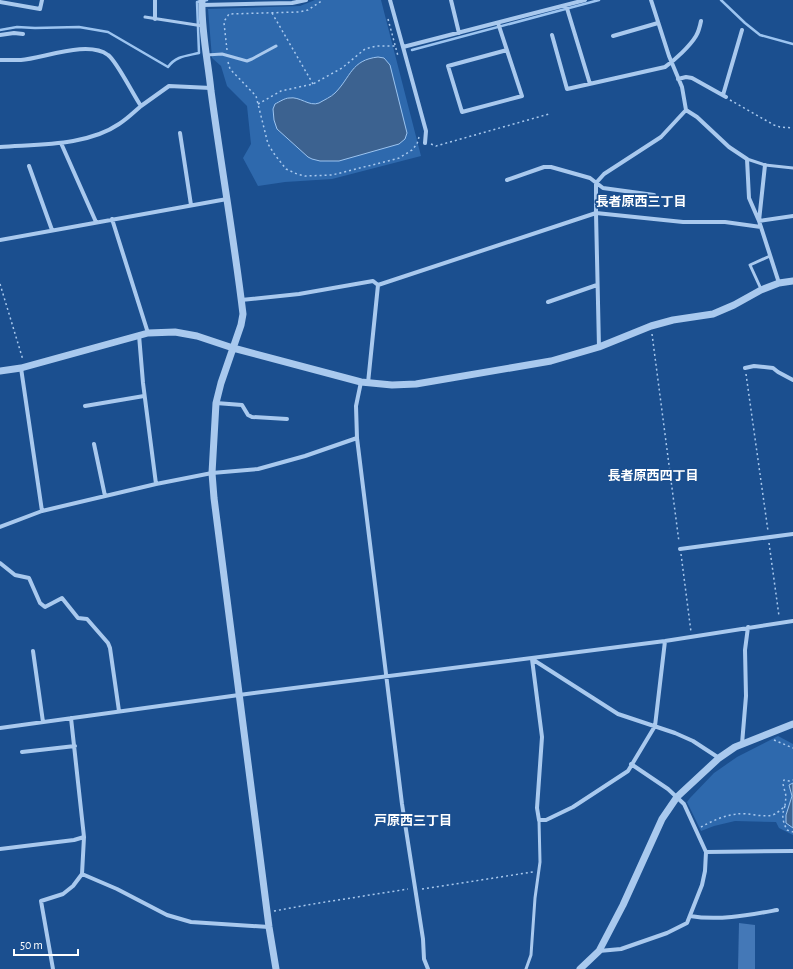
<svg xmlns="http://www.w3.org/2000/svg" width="793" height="969" font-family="'Alegreya Sans','Noto Sans JP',sans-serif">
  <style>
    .green { fill: #2e69ad }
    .water { fill: #3c6290; stroke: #9cc4f0 }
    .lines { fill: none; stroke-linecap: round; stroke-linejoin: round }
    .stream { stroke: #9cc4f0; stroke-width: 2.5 }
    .building { fill: #4478b7 }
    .path { stroke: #a9c9ee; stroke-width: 1.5; stroke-dasharray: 2 3; stroke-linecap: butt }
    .service { stroke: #a9c9ee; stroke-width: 3 }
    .minor { stroke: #a9c9ee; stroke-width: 4 }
    .tertiary { stroke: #a9c9ee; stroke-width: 7 }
    .labels { text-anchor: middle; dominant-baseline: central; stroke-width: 3.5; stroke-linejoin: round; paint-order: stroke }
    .neighbourhood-label { font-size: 13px; font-weight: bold; fill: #fff; stroke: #1b4f8f }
  </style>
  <rect width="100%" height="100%" fill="#1b4f8f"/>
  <path class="green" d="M315 0H381L421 156 332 179 285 182 258 186 243 158 251 144 247 106 227 86 221 66 212 58 208 9 300 6Z
    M778 736 793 744V835L779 828 776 822 735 821 714 826 701 831 687 802 690 798 714 773 737 757Z"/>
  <path class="water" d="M378 57 384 58 390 65 407 133 405 139 399 144 339 161H320L312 159 308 157 277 129 274 120 273 109 275 104C279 102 285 98 289 98 300 96 309 107 319 103 324 100 331 97 335 93 351 77 351 60 378 57Z
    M793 783V828L786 823V815L792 796 789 785Z"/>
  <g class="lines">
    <path class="stream" d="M721 0 745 23 760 35 793 44
      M0 30 17 27 35 28 79 27 108 32 168 67C176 56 186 56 199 53L197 2 207 0
      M412 50 599 0"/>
  </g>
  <path class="building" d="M739 923 755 925V969H738Z"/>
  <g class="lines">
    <path class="path" d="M272 13 313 84
      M388 19 398 56
      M227 50 224 23 225 20 229 14 299 12 308 10 323 0
      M228 62 230 69 256 96 268 144 275 155 286 169 297 174 305 176 332 175 388 161 399 158 412 150 417 144 419 137
      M730 100 774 125 780 127 793 128
      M258 104 281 91 313 84 342 68 365 49 376 46H395
      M431 144 436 146 549 114
      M0 284 23 360
      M652 334 679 542
      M746 374 768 531
      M769 543 779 616
      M681 554 691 632
      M774 740 793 748
      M785 806C781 816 783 822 787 830L793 832
      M701 827C712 821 725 815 737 814 748 812 764 819 775 814 778 812 782 809 785 806L786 796 783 784 784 780 789 781 793 780
      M422 889 533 872
      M274 911 313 904 408 889"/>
    <path class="service" d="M145 17 203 26
      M207 55 222 54 247 61 252 59 276 46
      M747 159 765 165 793 168
      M761 289 750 265 770 256
      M526 969 531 955 535 898 540 862 539 820"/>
    <path class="minor" d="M155 0V19
      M390 0 403 47 585 0
      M451 0 459 33
      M651 0 669 56 682 87 686 110 697 117 729 147 747 159 749 198 759 221 779 283
      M0 2 40 9 42 0
      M202 5 292 3 306 0
      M566 5 590 84
      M498 23 522 96 462 112 448 66 507 50
      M0 35 14 33 23 34
      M552 35 567 89 665 67C675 60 690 46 696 36 699 31 700 26 701 21
      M613 36 658 23
      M403 47 426 131 425 143
      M0 60C7 60 14 60 21 60 44 58 88 40 108 55 116 60 134 96 141 106L169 86 211 88
      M678 79 686 77 692 78 726 97
      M723 95 742 30
      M180 133 191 205
      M61 143 96 222
      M0 147C38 144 87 146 119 124 127 119 134 112 141 106
      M29 166 52 230
      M507 180 544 167H551L590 178 603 188 654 195
      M112 219 148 333
      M759 221 765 165
      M759 221 793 216
      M0 240 227 199
      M378 285 596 213 683 222H725L761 227
      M241 300 299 294 373 281 378 285
      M548 302 597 285
      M139 335 143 383 156 484
      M599 347 596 213V183L604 174 661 137 686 110
      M21 368 42 511
      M745 368 754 366 773 368 778 372 793 380
      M361 382 356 406 357 438 402 804 423 939 424 959 428 969
      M368 383 378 285
      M216 403 242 405 248 415 252 417 287 419
      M85 406 144 396
      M94 444 105 496
      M0 527 42 511 156 484 212 473 258 469 305 456 357 438
      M680 549 793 534
      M0 563 15 575 29 578 40 603 45 607 62 598 78 618 87 619 108 643 110 648 119 711
      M33 651 43 722
      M532 659 542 737 537 808 539 820H546L573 807 628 771 655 726 665 641
      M532 659 618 714 675 733 693 741 719 758
      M0 728 239 695 665 641 793 621
      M742 744 746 696 745 650 748 627
      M22 752 75 746
      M0 849 74 840 84 837
      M706 852 793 851
      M82 874 117 889 167 915 191 922 269 927
      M690 916C719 921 749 915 777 910
      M599 951 621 949 667 933 687 923 702 885 705 871 706 852 684 804 668 789 631 764
      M53 969 41 901 63 894 73 886 82 874 84 837 71 718"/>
    <path class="tertiary" d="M202 0C201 30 208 61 211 91 221 165 234 239 243 314L241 325 221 383 216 403 212 473 214 498 269 927 276 969
      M0 371 21 368 148 333 175 332 197 336 233 348 361 382 392 385 416 384 551 361 599 347 651 326 673 320 713 314 734 305 761 290 779 283 793 281
      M580 969 599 951 623 905 662 819 677 797 719 758 735 747 793 724"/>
  </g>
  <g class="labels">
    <g class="neighbourhood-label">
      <text x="641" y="202">長者原西三丁目</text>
      <text x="653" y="476">長者原西四丁目</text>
      <text x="413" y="821">戸原西三丁目</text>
    </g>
  </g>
  <path d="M14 949v6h64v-6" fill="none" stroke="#ffffff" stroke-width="2"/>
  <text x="20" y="949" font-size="12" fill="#ffffff" stroke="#1b4f8f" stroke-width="3" paint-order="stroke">50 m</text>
</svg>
